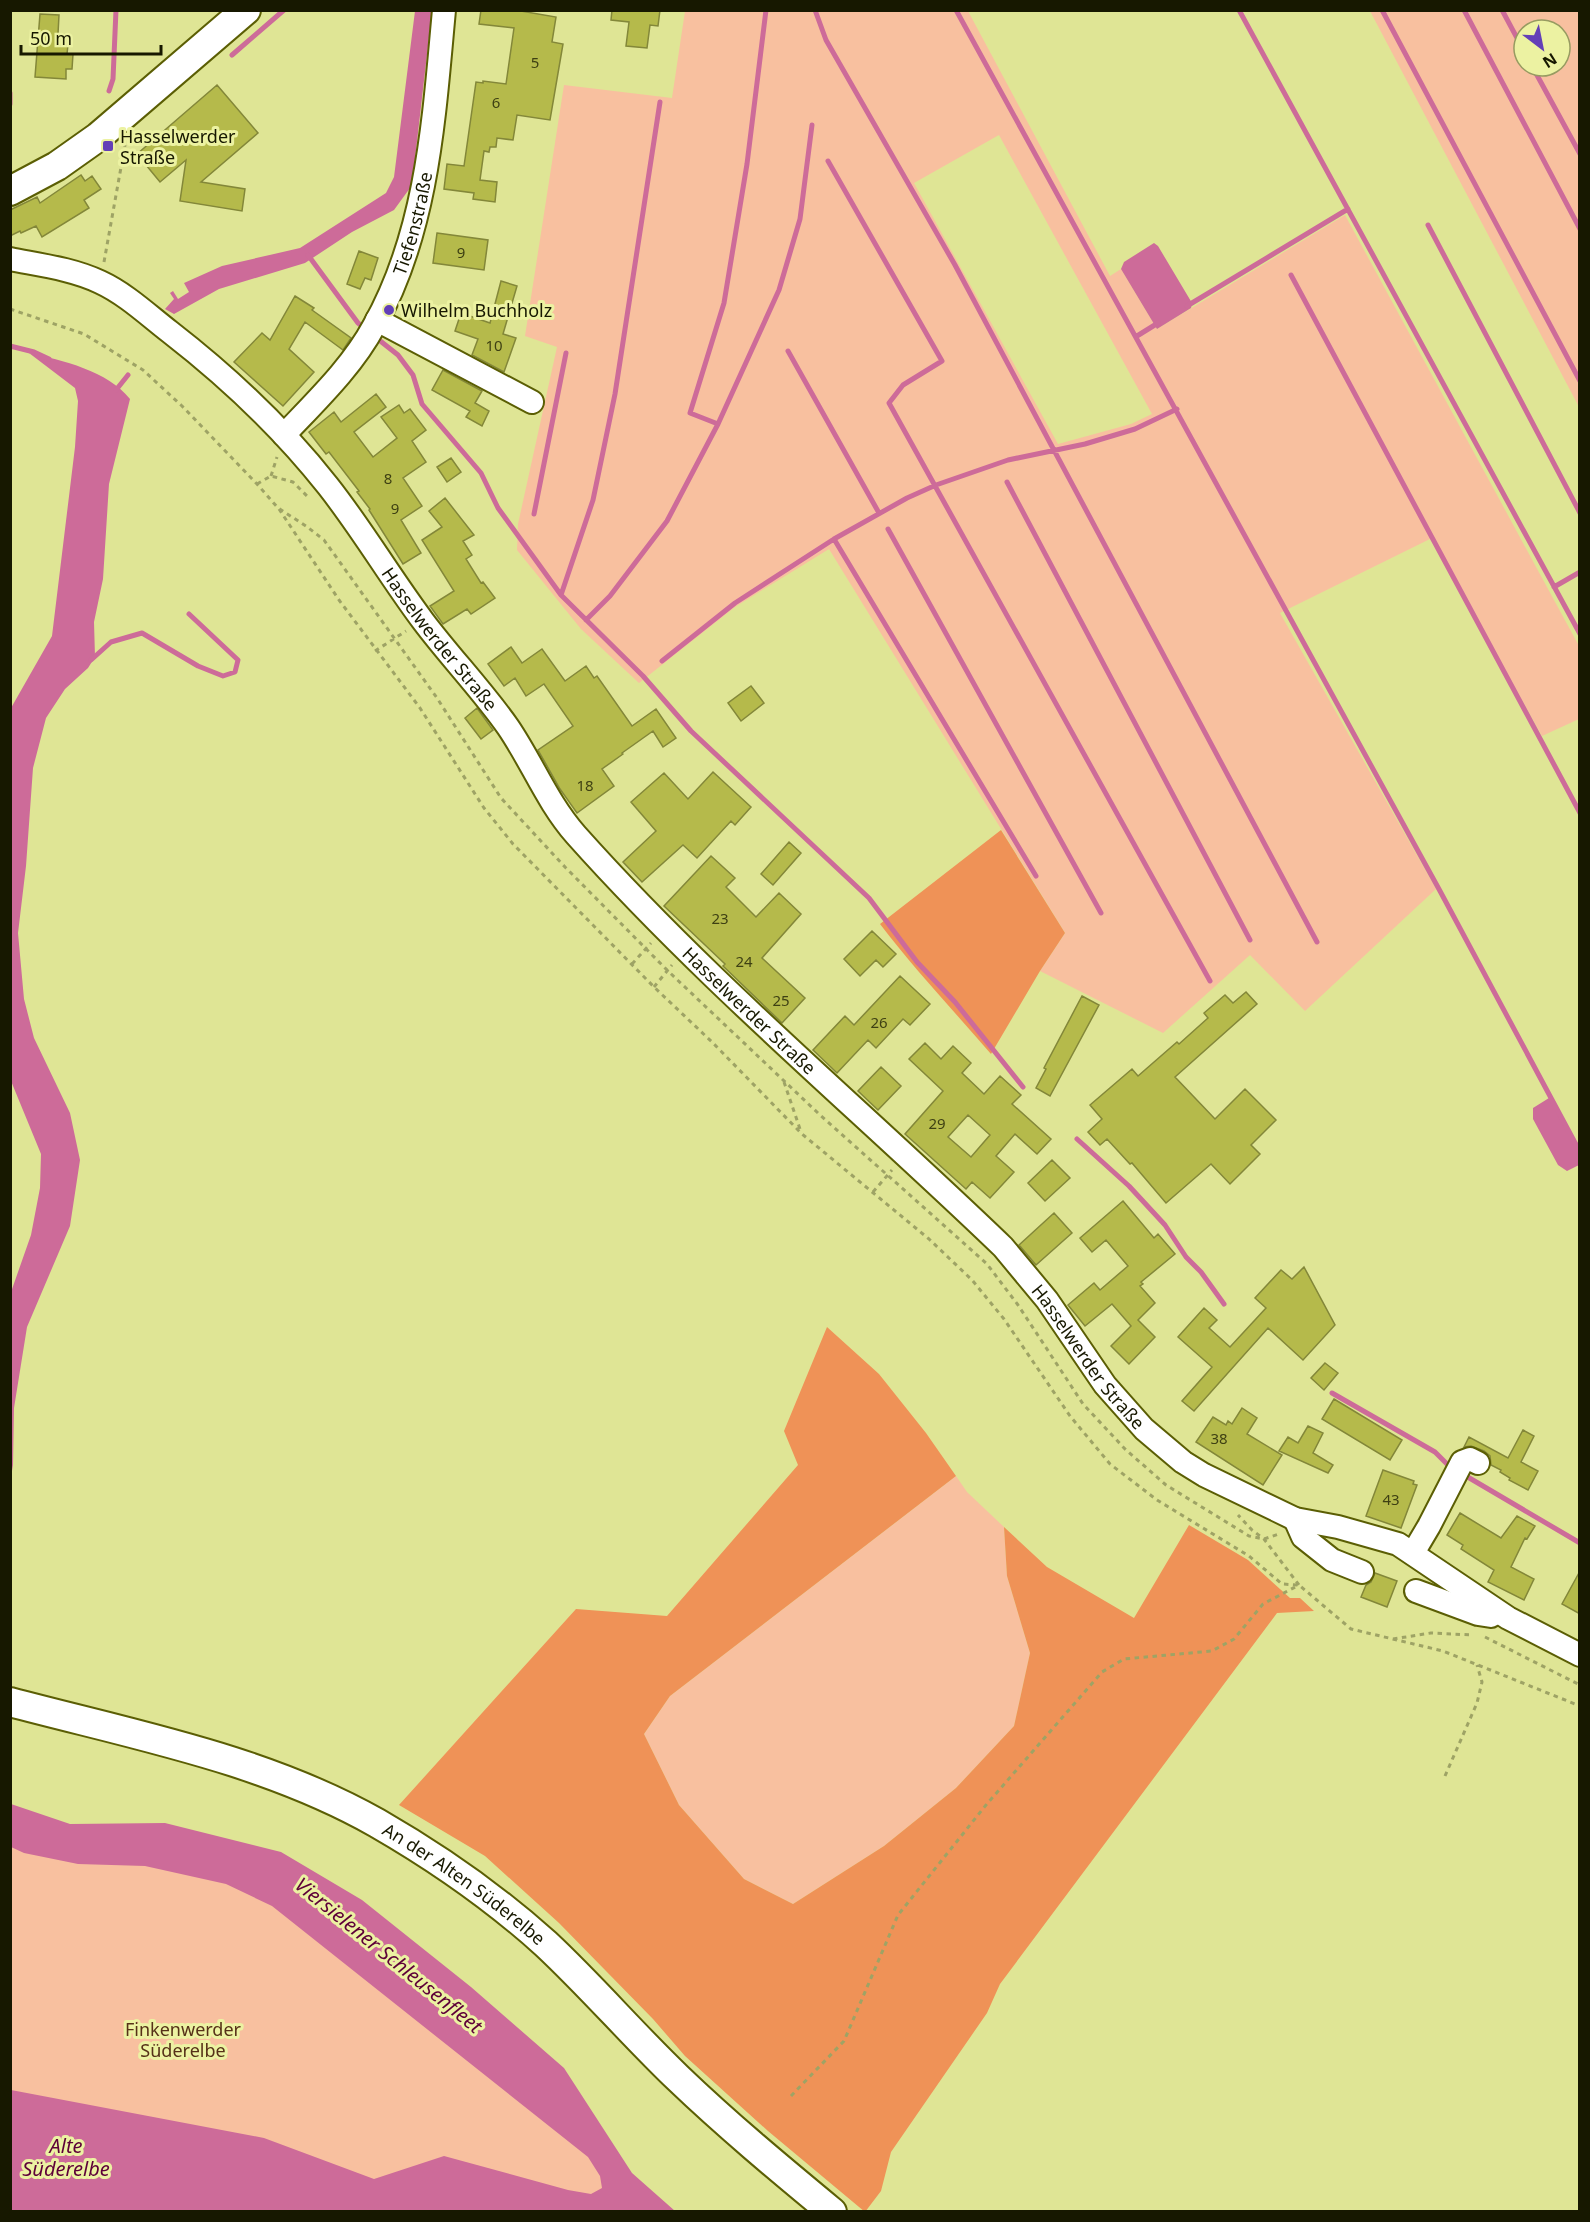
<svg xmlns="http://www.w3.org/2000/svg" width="1590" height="2222" font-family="'Noto Sans',sans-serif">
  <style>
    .green { fill: #f8c09f; fill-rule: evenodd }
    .forest { fill: #ef9257 }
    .water { fill: #cd6b99 }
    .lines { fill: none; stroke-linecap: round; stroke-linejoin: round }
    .stream { stroke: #cd6b99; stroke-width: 5 }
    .building { fill: #b5ba4b; stroke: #838739; stroke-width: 1.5; fill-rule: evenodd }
    .minor-casing { stroke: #5b5e04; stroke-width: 26 }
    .major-casing { stroke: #5b5e04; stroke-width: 32 }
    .path { stroke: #9ea365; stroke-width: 3; stroke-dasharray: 4.5 4.5; stroke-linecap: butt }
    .minor { stroke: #fff; stroke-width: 22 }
    .major { stroke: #fff; stroke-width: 28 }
    .poi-dot { fill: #633fb7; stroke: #ecf2a2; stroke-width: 2 }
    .labels { text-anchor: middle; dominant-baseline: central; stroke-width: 6; stroke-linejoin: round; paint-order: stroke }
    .number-label { font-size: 15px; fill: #3e4013 }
    .poi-label { font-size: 18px; fill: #171800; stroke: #ecf2a2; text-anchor: start }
    .street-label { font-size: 18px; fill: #171800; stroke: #ecf2a2 }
    .park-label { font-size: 18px; fill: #563118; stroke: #ecf2a2 }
    .water-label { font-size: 20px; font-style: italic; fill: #5d0038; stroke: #ecf2a2 }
  </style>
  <rect width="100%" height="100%" fill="#dfe595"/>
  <path class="green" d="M685 11H968L1110 276 1121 269 1157 329 1345 215 1579 646V719L1542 736 1432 538 1280 613 1436 889 1305 1011 1250 955 1163 1033 1040 971 1065 933 829 549 735 607 639 683 581 629 517 550 518 524 557 347 525 336 564 85 672 98ZM999 135 1152 414 1131 424 1058 444 914 183Z
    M1370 11H1579V407ZM1524 30H1560V66H1524Z
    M956 1476 967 1492 1004 1527 1007 1576 1030 1653 1014 1726 956 1788 884 1846 793 1904 744 1879 679 1805 644 1734 670 1696Z
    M10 1834 242 1874 488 2046 653 2211H11Z"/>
  <path class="forest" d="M1001 830 1065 933 1040 971 991 1054C954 1011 915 970 880 924Z
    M827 1327 879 1374 926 1433 956 1476 670 1696 644 1734 679 1805 744 1879 793 1904 884 1846 956 1788 1014 1726 1030 1653 1007 1576 1004 1527 1047 1567 1134 1618 1189 1525 1248 1560 1290 1598H1300L1314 1611 1277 1613 1000 1984 987 2013 891 2152 881 2191 865 2212 768 2131 685 2056 653 2019 559 1923 485 1856 399 1805 576 1609 667 1616 798 1465 784 1431Z"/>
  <path class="water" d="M415 11H432L413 176 410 188 394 210 352 232 305 263 219 289 174 314 165 309 174 299 170 293 173 291 178 299 189 292 184 283 222 266 300 248 386 193 394 177Z
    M1154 243 1158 246 1192 303 1191 308 1157 329 1121 269 1124 262Z
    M29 353C62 360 108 371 130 399L109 484 103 579 94 622 95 657 88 668 65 689 46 718 33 768 26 866 18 933 24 999 34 1038 70 1113 80 1160 70 1226 27 1327 14 1408 13 1465 11 1477V1292L31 1235 40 1188 41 1154 11 1081V708L52 636 75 447 78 401 75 388Z
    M1549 1098 1579 1152V1165L1567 1171 1558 1165 1533 1119V1108Z
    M11 1804 70 1824 165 1823 281 1852 362 1900 471 1987 564 2068 632 2173 675 2211H11V2090L264 2138 374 2179 444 2156 568 2190 591 2194 602 2188 600 2176 588 2157 272 1906 226 1884 145 1866 78 1864 24 1853 11 1847Z"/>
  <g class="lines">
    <path class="stream" d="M815 10 826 40 955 265 1317 942
      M956 10 1440 891 1580 1152
      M1239 10 1580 634
      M1382 10 1580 381
      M1464 10 1580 229
      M1502 10 1524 51
      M232 55 284 10
      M1532 66 1580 154
      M109 91 113 79 116 10
      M10 93V104
      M828 161 942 361 903 385 889 403 1210 981
      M1428 225 1580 513
      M308 255 358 323 367 330
      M1291 275 1580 813
      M1187 306 1348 209
      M374 336 398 355 413 375 422 404 481 473 498 508 561 595 643 676 691 731 869 898 917 962 955 1002 1023 1087
      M1137 336 1158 323
      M10 346 34 352 49 359
      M788 351 879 513
      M116 390 128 375
      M718 424 690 413 724 303 747 164 766 10
      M1007 482 1250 940
      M534 514 566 353
      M888 529 1101 913
      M834 539 1036 876
      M1554 587 1580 572
      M561 595 593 500 615 394 660 102
      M586 620 610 596 667 521 718 424 779 290 800 219 812 125
      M91 660 111 642 142 633 198 666 223 676 235 672 238 660 189 614
      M662 661 735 603 834 539 907 498 936 485 1008 460 1085 444 1135 429 1177 409
      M1077 1139 1129 1186 1165 1225 1186 1257 1201 1272 1224 1304
      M1332 1393 1435 1452 1447 1464
      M1466 1476 1580 1543"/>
  </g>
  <path class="building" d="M481 10H515L556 17 552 42 563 44 550 120 517 115 513 140 497 138 496 147H490L489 152 484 151 480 180 497 182 495 202 473 199 474 193 444 189 447 164 464 166 476 82 483 83V81L506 84 514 28 479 24Z
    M612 10H660L658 26 650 25 647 48 626 46 629 22 611 20Z
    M40 14 59 15 58 34 69 35 67 54H73L72 69H66V79L35 77Z
    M217 85 258 133 201 182 245 189 242 211 180 201 186 160 160 182 137 154Z
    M81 175 85 181 92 176 101 189 84 200 89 208 42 237 36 226 21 233 20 231 10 236V210L37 197 40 203Z
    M437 233 488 240 484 270 433 263Z
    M359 251 378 258 371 280 365 278 360 289 347 284Z
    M501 281 517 286 503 334 516 338 504 372 472 355 478 339 455 331 461 313 490 323Z
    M295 296 314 308 312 310 351 338 343 350 305 322 289 349 314 372 283 406 234 362 262 333 270 340Z
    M443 370 482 391 475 403 489 411 482 426 466 417 470 411 432 390Z
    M376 394 386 407 354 432 373 457 397 438 381 417 399 405 404 413 410 409 426 430 412 441 426 462 403 478 422 506 401 520 421 553 403 564 369 510 370 509 357 492 359 491 329 452 326 454 309 432 334 412 341 422Z
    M451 458 461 472 447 482 437 467Z
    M445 498 474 535 463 541 472 555 466 559 481 583 483 582 495 598 471 614 467 609 443 624 430 606 454 591 422 540 442 527 429 511Z
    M511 647 522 663 542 649 565 681 586 666 594 678 597 676 632 726 656 709 676 738 663 747 653 731 622 753 623 754 602 769 614 786 577 813 560 789 538 750 573 726 544 684 526 696 515 678 504 686 488 664Z
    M751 686 764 703 741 721 728 703Z
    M477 708 493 730 481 739 465 718Z
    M713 772 751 807 735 825 731 821 697 858 683 845 642 882 623 862 656 831 631 802 664 773 688 799Z
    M789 842 801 853 773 885 761 874Z
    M711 856 735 878 726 887 756 917 779 893 801 914 762 958 805 998 782 1023 723 966 725 964 664 906Z
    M872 931 896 954 883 967 876 960 860 976 844 959Z
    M900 976 930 1004 910 1025 903 1019 876 1048 868 1040 837 1073 813 1050 845 1016 854 1025Z
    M1246 992 1257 1004 1175 1077 1215 1119 1245 1089 1276 1120 1251 1145 1260 1154 1230 1184 1211 1164 1166 1203 1132 1163 1130 1164 1107 1139 1100 1145 1088 1132 1102 1119 1090 1105 1132 1069 1138 1076 1177 1042 1179 1044 1208 1018 1204 1013 1225 995 1233 1003Z
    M1082 996 1099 1005 1050 1096 1036 1088 1046 1069 1044 1068Z
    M925 1043 941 1059 953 1046 971 1063 962 1073 984 1094 1000 1076 1021 1095 1012 1104 1051 1139 1037 1154 1015 1134 996 1156 1014 1172 990 1198 972 1182 966 1189 905 1134 943 1091 909 1059ZM968 1115 990 1135 971 1157 948 1137Z
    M881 1067 901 1086 878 1110 858 1091Z
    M1052 1160 1070 1178 1045 1201 1028 1183Z
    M1123 1201 1154 1238 1158 1234 1175 1254 1141 1282 1143 1284 1140 1286 1155 1303 1138 1320 1155 1337 1129 1364 1111 1346 1131 1326 1112 1304 1085 1326 1068 1305 1094 1283 1100 1290 1128 1266 1106 1240 1092 1252 1080 1238Z
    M1054 1213 1072 1233 1036 1265 1019 1245Z
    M1304 1267 1335 1325 1303 1360 1268 1328 1194 1411 1182 1401 1212 1367 1178 1337 1204 1308 1217 1320 1209 1328 1230 1347 1266 1308 1255 1298 1281 1270 1292 1279Z
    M1325 1363 1338 1373 1324 1390 1311 1378Z
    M1334 1399 1402 1440 1390 1460 1322 1419Z
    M1242 1408 1257 1418 1247 1434 1282 1455 1263 1485 1196 1442 1213 1417 1226 1425 1228 1421 1232 1424Z
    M1308 1426 1323 1433 1313 1453 1333 1465 1328 1473 1279 1451 1288 1437 1298 1443Z
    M1523 1430 1534 1436 1521 1462 1538 1471 1528 1490 1509 1480 1510 1478 1500 1472 1501 1470 1491 1465 1490 1456 1484 1451 1471 1446 1464 1447 1469 1437 1508 1458Z
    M1383 1470 1414 1481 1413 1484 1417 1485 1401 1528 1366 1516Z
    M1460 1513 1501 1538 1517 1516 1535 1526 1527 1539 1525 1538 1511 1567 1534 1579 1524 1600 1488 1582 1494 1570 1461 1549 1463 1545 1447 1535Z
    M1580 1571V1614L1562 1604Z
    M1375 1573 1397 1581 1387 1607 1361 1597 1366 1585 1371 1582Z"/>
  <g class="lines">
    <g class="minor-casing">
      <g id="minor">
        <path id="s1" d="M10 259C40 265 73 269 100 282 126 294 148 315 170 332 228 377 283 429 328 486 362 529 390 577 423 621 450 657 482 690 508 727 532 762 547 802 576 835 708 983 861 1110 1003 1247L1047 1300 1105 1385 1144 1429 1183 1462 1204 1475 1295 1519 1338 1527 1398 1544 1508 1618 1580 1655"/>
        <path d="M377 320 532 402"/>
        <path id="s2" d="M284 435C316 401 352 367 374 326 428 230 434 117 444 10"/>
        <path d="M1295 1519 1303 1537 1332 1560 1362 1572"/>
        <path d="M1413 1553 1429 1526 1462 1462 1470 1459 1478 1463"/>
        <path d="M1416 1591 1478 1614 1491 1616"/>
      </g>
    </g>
    <g class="major-casing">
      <g id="major">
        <path d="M10 191 57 166 98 137 246 10"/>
        <path id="s3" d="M10 1702C134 1735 264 1759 377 1823 436 1857 495 1898 546 1944 592 1987 633 2035 678 2078 727 2125 780 2169 832 2212"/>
      </g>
    </g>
    <path class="path" d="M104 262 125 145
      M10 309 84 334 143 370 182 406 257 484 278 508 306 526 324 540 437 698 501 798 565 867 668 971 819 1114 987 1264 1018 1305 1083 1404 1125 1449 1166 1485 1249 1536 1264 1539 1279 1534
      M271 476 277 457
      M257 484 271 476 293 482 307 496
      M279 509 339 600 420 708 484 808 513 844 654 987 712 1042 802 1134 929 1239 972 1280 1004 1319 1070 1416 1110 1464 1157 1500 1249 1556 1282 1584 1299 1585 1351 1629 1443 1651 1580 1706
      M375 651 406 631
      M632 964 651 943
      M654 987 672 965
      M784 1082 801 1132
      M873 1192 892 1170
      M1485 1637 1580 1685
      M1393 1639 1431 1633 1473 1635
      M1445 1776 1477 1703 1482 1682 1477 1665
      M791 2096 844 2041 898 1915 986 1805 1102 1672 1124 1659 1212 1651 1234 1639 1263 1604 1299 1585 1264 1539 1252 1530 1238 1515"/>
    <use href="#minor" class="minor"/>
    <use href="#major" class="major"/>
  </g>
  <g class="poi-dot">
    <rect x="102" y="140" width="12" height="12" rx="3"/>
    <circle cx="389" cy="310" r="6"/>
  </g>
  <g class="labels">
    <g class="number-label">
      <text x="535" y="62">5</text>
      <text x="496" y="102">6</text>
      <text x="461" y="252">9</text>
      <text x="494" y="345">10</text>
      <text x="388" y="478">8</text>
      <text x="395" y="508">9</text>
      <text x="585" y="785">18</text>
      <text x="720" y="918">23</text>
      <text x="744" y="961">24</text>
      <text x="781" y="1000">25</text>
      <text x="879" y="1022">26</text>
      <text x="937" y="1123">29</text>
      <text x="1219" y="1438">38</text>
      <text x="1391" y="1499">43</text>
    </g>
    <g class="poi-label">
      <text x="120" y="136">Hasselwerder<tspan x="120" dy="21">Straße</tspan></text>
      <text x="401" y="310">Wilhelm Buchholz</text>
    </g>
    <g class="street-label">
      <text stroke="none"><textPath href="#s2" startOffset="252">Tiefenstraße</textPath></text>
      <text stroke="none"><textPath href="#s1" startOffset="590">Hasselwerder Straße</textPath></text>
      <text stroke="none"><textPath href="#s1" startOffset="1076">Hasselwerder Straße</textPath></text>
      <text stroke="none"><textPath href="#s1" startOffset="1562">Hasselwerder Straße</textPath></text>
      <text stroke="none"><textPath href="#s3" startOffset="494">An der Alten Süderelbe</textPath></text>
    </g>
    <g class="park-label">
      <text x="183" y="2029">Finkenwerder<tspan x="183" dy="21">Süderelbe</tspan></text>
    </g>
    <g class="water-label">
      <text transform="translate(389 1955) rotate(39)">Viersielener Schleusenfleet</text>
      <text x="66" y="2145">Alte<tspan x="66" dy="23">Süderelbe</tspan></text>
    </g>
  </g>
  <rect width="1590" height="2222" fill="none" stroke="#171800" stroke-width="24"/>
  <g transform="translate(1542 48) rotate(148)"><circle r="28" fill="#ecf2a2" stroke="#979b61" stroke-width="1.5"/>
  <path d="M0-4.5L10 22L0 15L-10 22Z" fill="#633fb7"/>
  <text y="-9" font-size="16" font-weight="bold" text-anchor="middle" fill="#171800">N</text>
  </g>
  <path d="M21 45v9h140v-9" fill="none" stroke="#171800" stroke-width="3"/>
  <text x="30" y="45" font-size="18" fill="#171800" stroke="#ecf2a2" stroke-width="4.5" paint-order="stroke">50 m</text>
</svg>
